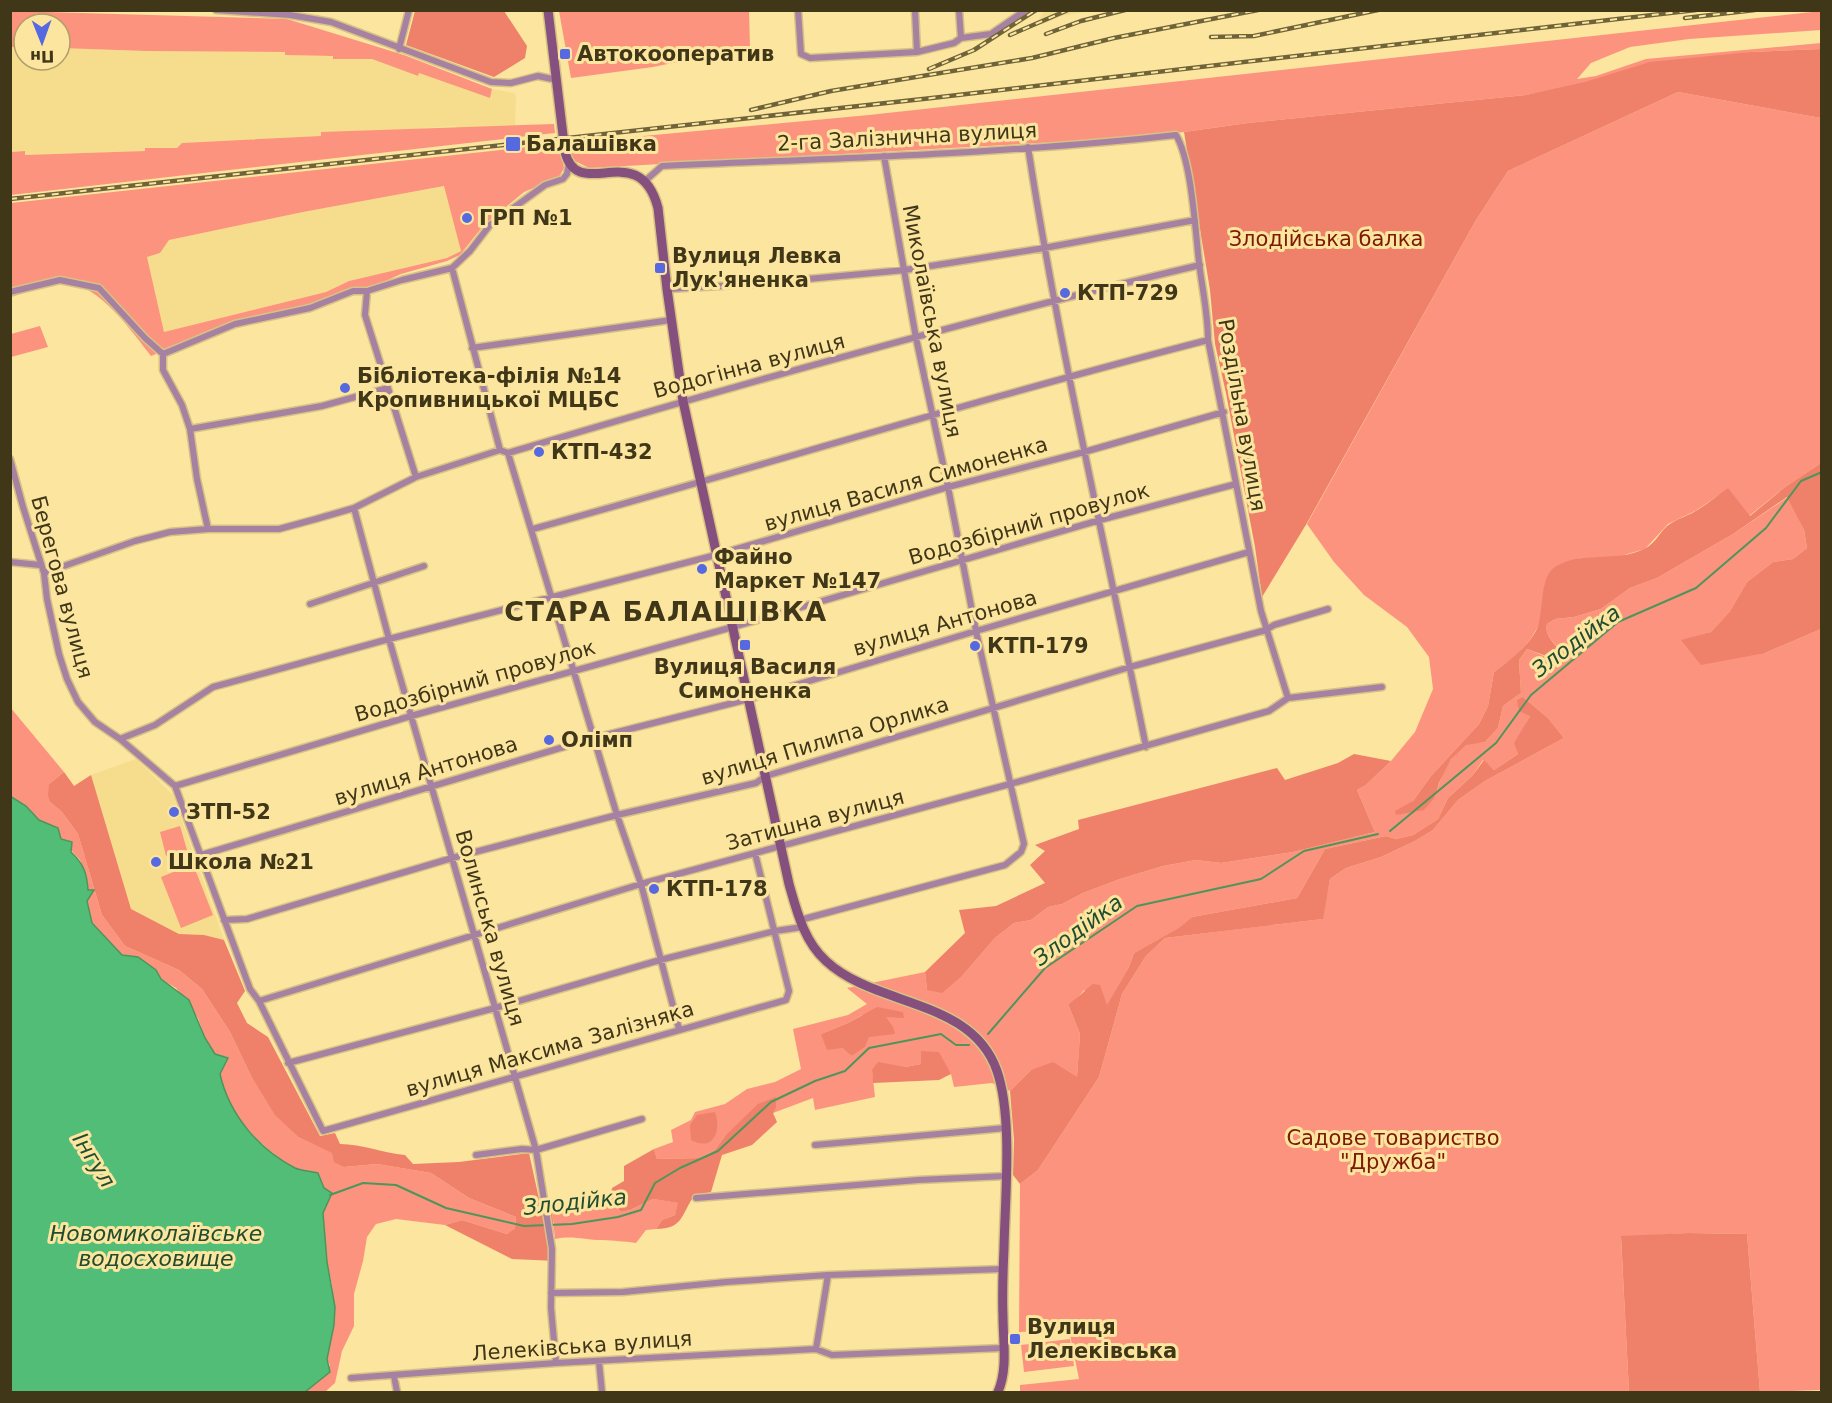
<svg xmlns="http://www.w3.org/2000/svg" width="1832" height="1403" font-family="'DejaVu Sans',sans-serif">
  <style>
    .built { fill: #f6dd8d }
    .green { fill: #fc937e; fill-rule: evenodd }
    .forest { fill: #ef806a }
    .water { fill: #52bd77; stroke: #4d955b; stroke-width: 1.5 }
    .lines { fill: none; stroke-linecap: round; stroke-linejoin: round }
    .stream { stroke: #4d955b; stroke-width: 2 }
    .street-casing { stroke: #d6c283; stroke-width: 9 }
    .secondary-casing { stroke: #d6c283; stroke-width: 12 }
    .street { stroke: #a781a1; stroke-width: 6 }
    .secondary { stroke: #86507e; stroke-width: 9 }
    .rail-casing { stroke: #6f633a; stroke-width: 4.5 }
    .rail { stroke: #fce59e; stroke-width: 2; stroke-dasharray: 7; stroke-linecap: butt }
    .poi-dot { fill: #5669e0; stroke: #fce59e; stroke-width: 2 }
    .labels { text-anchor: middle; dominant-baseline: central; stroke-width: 6; stroke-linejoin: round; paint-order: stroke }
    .poi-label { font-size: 21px; font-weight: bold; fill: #403719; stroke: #fce59e; text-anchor: start }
    .street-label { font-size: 21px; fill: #403719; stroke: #fce59e }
    .park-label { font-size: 21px; fill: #7d1907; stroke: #fce59e }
    .water-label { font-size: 22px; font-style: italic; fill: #214c2f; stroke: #fce59e }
    .district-label { font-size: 27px; font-weight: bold; letter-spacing: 1.5px; fill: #403719; stroke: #fce59e }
  </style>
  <rect width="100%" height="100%" fill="#fce59e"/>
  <path class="built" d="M1042 11H1090L1062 16 1041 25 1039 19 1043 13Z
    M11 47H24V60H60V48L146 51 285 52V55L333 56 334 59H372L417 76 419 73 490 98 492 89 514 93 516 96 515 127 457 129 456 126 423 128V130L322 132 321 136 182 143 178 148H146L145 151 25 155 24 151 11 152Z
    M445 186 461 251 447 258 349 281 326 292 164 332 147 257 160 253 169 240 303 212Z
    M136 759 173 795 224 940 204 935 179 934 131 909 91 775Z"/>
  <path class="green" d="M11 11 287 19 404 55 492 89 490 98 419 73 418 76 372 59H333V56L285 55V52L146 51 60 48V24H24V47H11Z
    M559 11H749L750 47 653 67 571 78Z
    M1821 11V30L1689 39 1630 47 1591 63 1577 79 1596 76 1646 59 1821 43V49L1750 52 1526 95 1248 123 1184 132 1111 139 589 168 575 161 563 162 564 168 559 177 524 192 483 226 460 255 447 261 401 274 370 288 356 287 302 307 271 315 235 321 151 356C131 331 97 280 60 283 44 284 26 293 11 297V203L547 145 869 115ZM444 186 461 251 447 258 349 281 326 292 164 332 147 257 160 253 169 240 303 212Z
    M1678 92 1821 118V463L1785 487 1749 516 1728 489 1695 511 1668 524 1645 549 1617 557 1580 558 1545 583C1543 595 1544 609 1540 620 1534 642 1511 660 1494 672L1488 706 1479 724 1431 776 1413 801 1396 815 1435 797C1439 782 1450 752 1466 744 1471 742 1480 743 1485 742L1498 728 1503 706 1521 693 1519 660 1527 649 1544 656 1562 652C1555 643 1544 636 1547 624L1555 619 1574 617 1601 609 1630 588 1657 578 1733 534 1788 497 1804 530 1807 548 1793 559 1773 562 1747 582 1730 611 1711 632 1682 641 1765 653 1821 629V1390L1760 1392 1747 1234 1688 1233 1621 1237 1629 1392H1020V1385L1079 1379 1069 1330 1019 1332 1020 1184 1038 1170 1099 1077 1122 994 1146 956 1165 938 1322 919 1330 879 1346 868 1381 857 1415 841 1433 830 1458 800 1485 781 1564 738 1548 718 1523 697 1530 716 1515 743 1518 754 1494 770 1483 760 1472 776 1448 798 1438 819 1413 835 1396 839 1386 836 1325 849 1297 898 1192 917 1180 928 1134 953 1129 967 1107 1006 1084 990 1076 1000 1068 1004 1080 1034 1077 1078 1031 1070 1010 1091 992 1083 954 1087 951 1074 922 1051 921 1064 905 1067 872 1070 875 1097 815 1110 813 1098 773 1113 725 1136 715 1150 700 1158 657 1159 654 1149 673 1142 671 1130 691 1120 695 1112 725 1104 747 1089 775 1082 801 1069 793 1029 848 1015 867 1004 847 988 925 972 927 990 963 975 995 938 1014 923 1031 920 1048 907 1062 904 1083 893 1120 879 1163 866 1196 860 1221 863 1293 852 1375 832 1357 790 1366 785 1391 761 1415 732 1433 689 1429 657 1407 627 1364 595 1334 562 1307 524 1476 220 1508 171ZM862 1015 904 1017 885 1016 851 1056 842 1048 821 1034 848 1023Z
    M554 124 555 133 11 195V152L25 151V155L145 151V148H177L182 143 321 136V132Z
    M40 326 48 347 11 357V334Z
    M10 707 64 772 49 784 50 802 62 812 78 834 102 915 125 946 179 970 202 989 230 1032 251 1076 276 1115 298 1137 333 1153 344 1167 377 1164 431 1173 469 1198 516 1217 515 1228 507 1234 462 1220 445 1225 396 1219 376 1224 367 1237 363 1261 354 1294V1326L342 1351 335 1383 325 1392H305L320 1380 330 1365 327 1359 334 1325 332 1285 327 1262 323 1213 324 1188 318 1173C311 1171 302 1171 295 1168 268 1154 219 1108 220 1075 220 1070 225 1063 227 1058L215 1054 205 1038 198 1018 176 988 161 979 156 970 138 957 122 955 92 923 87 901 93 890 88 891 80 860 61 839 58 828 39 820 26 806 11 796Z
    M180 826 187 850 166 856 160 832Z
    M193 864 213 915 181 928 161 877Z
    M610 1199 621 1212 630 1210 653 1199 679 1203 675 1215 662 1220 656 1229 646 1230 636 1243C623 1241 615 1241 602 1240 584 1240 573 1235 555 1239L552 1209Z
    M1070 1339 1074 1366 1024 1372 1021 1345Z"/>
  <path class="forest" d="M504 11 527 46 525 58 494 77 406 45 415 11Z
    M1821 49V118L1678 92 1508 171 1476 220 1307 523 1262 597 1255 547 1226 393 1215 344 1210 290 1184 132 1248 123 1526 95 1585 82 1650 62 1750 52Z
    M1821 463V629L1765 653 1701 665 1681 640 1711 632 1730 611 1747 582 1773 562 1793 559 1807 548 1804 530 1787 497 1733 534 1657 578 1630 588 1601 609 1574 617 1555 619 1547 624C1544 636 1555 644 1562 652L1557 660 1527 649 1519 660 1521 693 1503 706 1498 728 1485 742 1466 745 1451 759 1439 783 1435 797 1424 810 1396 815 1395 811 1413 801 1431 776 1479 724 1488 706 1494 672C1508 662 1527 647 1536 631 1545 613 1538 578 1555 567 1581 550 1616 563 1644 549 1656 544 1660 530 1670 524 1677 519 1687 516 1694 512 1706 505 1717 496 1728 488L1750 516 1785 487Z
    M1523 697 1548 718 1564 738 1485 781 1458 800 1433 830 1415 841 1381 857 1346 868 1330 879 1323 919 1165 938 1146 956 1122 994 1099 1077 1038 1170 1020 1184 1013 1175 1014 1140 1010 1091 1031 1070 1053 1062 1077 1077 1080 1034 1068 1004C1078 999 1084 990 1093 984L1100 985 1107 1005 1129 967 1134 953 1179 928 1192 917 1297 898 1325 849 1386 836 1396 839 1413 835 1438 819 1448 798 1472 776 1484 760 1494 770 1518 754 1514 743 1530 716 1519 711 1517 700Z
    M1354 754 1391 761 1366 785 1357 790 1375 832 1293 852 1221 863 1196 860 1163 866 1120 879 1083 893 1062 904 1048 907 1031 920 1014 923 995 938 963 975 942 993 927 990 925 972 965 933 959 910 996 906 1045 883 1030 865 1045 851 1035 845 1079 829 1078 820 1277 768 1285 780 1338 763Z
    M64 772 74 786 91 775 131 909 179 934 204 935 224 940 245 991 237 1003 247 1023 268 1037 320 1136 335 1133 340 1144C362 1144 383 1153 405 1155L413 1164 459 1162 529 1153 541 1208 552 1209 556 1261 512 1259 445 1225 462 1220 507 1234 515 1228 516 1217 469 1198 431 1173 377 1164 344 1167 334 1162 332 1153 298 1137 275 1115 251 1076 230 1032 202 989 179 970 125 946 102 915 78 834 62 812 50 802 48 795 49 784Z
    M877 1007 903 1012 904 1018 886 1017 893 1027 895 1034 869 1037 865 1047 851 1056 842 1048 827 1050 821 1034 848 1023Z
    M921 1051 939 1052 951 1074 939 1080 873 1083 872 1070 878 1062 905 1067 921 1064Z
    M776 1097V1107L773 1113 777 1122 752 1145 722 1155 711 1192 694 1196C681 1215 683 1229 656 1229L662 1220 675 1215 678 1203 653 1199 630 1210 621 1212 610 1199 612 1188 624 1181V1166L654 1149 657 1159 700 1158 715 1150 725 1136 758 1104Z
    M715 1112C722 1131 713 1152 691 1140L690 1125 697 1115Z
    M1688 1233 1747 1234 1760 1392H1629L1621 1236Z"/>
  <path class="water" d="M10 796 26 806 39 820 58 828 61 839 72 842 71 852C84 864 87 874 88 890H94L87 901 92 923 122 955 138 957 156 970 161 979 189 1000 205 1038 215 1054 228 1058 220 1074C229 1114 258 1149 295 1168 302 1171 311 1171 318 1173L324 1188 332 1193 323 1213 327 1262 335 1307 334 1325 327 1359 330 1372 305 1392H11Z"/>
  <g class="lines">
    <path class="stream" d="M1390 831 1496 743 1531 695 1618 622 1696 588 1766 528 1801 481 1822 472
      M988 1034 1045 968 1137 906 1261 879 1304 851 1378 834
      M330 1195 363 1183 396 1185 446 1208 524 1226 572 1224 618 1217 641 1210 655 1183 680 1168 718 1151 771 1102 815 1081 845 1071 869 1048 941 1034 956 1045H969"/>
    <g class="street-casing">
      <path id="street" d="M216 10 290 15 331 22 491 82 511 83 538 76 557 80
        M798 10 801 54 810 58 917 52 954 43 961 38 991 34 1026 10
        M915 10 917 52H915
        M959 10 961 38
        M399 49 409 10
        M1028 147C1059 349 1106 547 1146 747
        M645 181 662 166C833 158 1005 154 1176 135 1192 162 1195 229 1199 262 1202 288 1208 313 1208 340L1261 611 1288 698
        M452 268 500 450
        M667 289 755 284 905 270 1044 248 1195 220
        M367 291 365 315 416 477
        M10 292 60 280 99 288 145 338 163 354 235 324 310 308 353 291H367L402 280 452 268 470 251 490 225 545 185 563 179 567 174 569 163
        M472 348 671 320
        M163 354V370L182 405 190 429 197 479 208 529
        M190 429 322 406 388 388
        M508 453 617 815 641 884 679 1029
        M10 459 23 507 44 573 47 599 59 654 67 679 78 702 95 722 120 739 175 786 250 989 259 1001 323 1131 786 1000 789 991 755 853
        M354 508 389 639 536 1150 552 1249 551 1308 556 1363
        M533 529C758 467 982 398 1208 340
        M10 562 40 565
        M44 573 135 541 170 532 208 529H279L316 519 354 508 416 477 500 450 508 453C737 385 967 320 1200 265
        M310 604 424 566
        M120 739 155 725 213 687 389 639 716 555 948 487 1084 452 1224 412
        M175 786 411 716 733 627 1100 520 1236 484
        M201 855 594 738 749 699 976 631 1249 552
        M224 920 247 919 452 858 617 815 756 783 766 776 1130 667 1266 630 1274 625 1328 609
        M800 920 1005 865 1021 852 1024 844 976 631 948 487 916 338 884 156
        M259 1001 641 884 1010 784 1269 711 1288 698 1382 687
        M288 1063 495 1008 660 960 775 931 803 927
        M815 1145 1006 1128
        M476 1155 522 1149 536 1150 642 1119
        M696 1198 918 1180 1006 1176
        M551 1293 623 1292 726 1282 828 1275
        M816 1349 832 1355 1003 1348
        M599 1362 602 1392
        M394 1376 397 1392
        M351 1378 556 1363 816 1349 828 1275 1003 1269"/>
    </g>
    <g class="secondary-casing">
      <path id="secondary" d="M548 10 565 152C578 204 639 136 658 208L667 289 683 401 789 884C797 912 804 941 826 961 875 1007 972 998 997 1071 1013 1117 1005 1198 1004 1248 1003 1270 1002 1293 1003 1316 1003 1341 1008 1369 998 1392"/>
    </g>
    <use href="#street" class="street"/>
    <use href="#secondary" class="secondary"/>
    <g class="rail-casing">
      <path id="rail" d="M1685 18 1755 10
        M1046 34 1081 21 1125 10
        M1010 35 1068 10
        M1211 37 1254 36 1378 10
        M929 69 974 50 1036 10
        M751 110 831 91 1032 58 1114 38 1258 10
        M10 199 932 98 1696 10"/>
    </g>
    <use href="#rail" class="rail"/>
  </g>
  <g class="poi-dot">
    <rect x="559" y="48" width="12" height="12" rx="3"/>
    <rect x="505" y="136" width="16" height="16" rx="3"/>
    <circle cx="467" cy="218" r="6"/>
    <rect x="654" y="262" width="12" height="12" rx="3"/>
    <circle cx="1065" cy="293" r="6"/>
    <circle cx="345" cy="388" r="6"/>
    <circle cx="539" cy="452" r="6"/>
    <circle cx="702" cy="569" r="6"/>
    <rect x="739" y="639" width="12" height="12" rx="3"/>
    <circle cx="975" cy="646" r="6"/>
    <circle cx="549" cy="740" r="6"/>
    <circle cx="174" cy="812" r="6"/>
    <circle cx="156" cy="862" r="6"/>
    <circle cx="654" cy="889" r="6"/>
    <rect x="1009" y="1333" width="12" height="12" rx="3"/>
  </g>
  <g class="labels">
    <g class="poi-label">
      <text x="577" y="54">Автокооператив</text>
      <text x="526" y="144">Балашівка</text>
      <text x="479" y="218">ГРП №1</text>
      <text x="672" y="256">Вулиця Левка<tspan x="672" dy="24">Лук'яненка</tspan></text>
      <text x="1077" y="293">КТП-729</text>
      <text x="357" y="376">Бібліотека-філія №14<tspan x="357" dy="24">Кропивницької МЦБС</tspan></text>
      <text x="551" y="452">КТП-432</text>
      <text x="714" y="557">Файно<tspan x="714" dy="24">Маркет №147</tspan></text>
      <text x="987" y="646">КТП-179</text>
      <text x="745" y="667" text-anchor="middle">Вулиця Василя<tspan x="745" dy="24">Симоненка</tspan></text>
      <text x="561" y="740">Олімп</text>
      <text x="186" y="812">ЗТП-52</text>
      <text x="168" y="862">Школа №21</text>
      <text x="666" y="889">КТП-178</text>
      <text x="1027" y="1327">Вулиця<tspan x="1027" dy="24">Лелеківська</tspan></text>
    </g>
    <g class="street-label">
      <text transform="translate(907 137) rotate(-3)">2-га Залізнична вулиця</text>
      <text transform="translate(932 321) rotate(79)">Миколаївська вулиця</text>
      <text transform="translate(749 366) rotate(-15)">Водогінна вулиця</text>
      <text transform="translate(1242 415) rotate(80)">Роздільна вулиця</text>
      <text transform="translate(906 484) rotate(-16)">вулиця Василя Симоненка</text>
      <text transform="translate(1029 524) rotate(-16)">Водозбірний провулок</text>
      <text transform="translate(62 587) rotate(75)">Берегова вулиця</text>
      <text transform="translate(945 623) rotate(-16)">вулиця Антонова</text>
      <text transform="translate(475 681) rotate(-16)">Водозбірний провулок</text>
      <text transform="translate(825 741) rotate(-17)">вулиця Пилипа Орлика</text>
      <text transform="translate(426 771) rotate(-17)">вулиця Антонова</text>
      <text transform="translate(815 820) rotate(-15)">Затишна вулиця</text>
      <text transform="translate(490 928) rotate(74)">Волинська вулиця</text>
      <text transform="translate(550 1049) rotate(-16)">вулиця Максима Залізняка</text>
      <text transform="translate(582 1346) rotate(-4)">Лелеківська вулиця</text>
    </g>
    <g class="park-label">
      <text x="1326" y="239">Злодійська балка</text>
      <text x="1393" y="1138">Садове товариство<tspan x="1393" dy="24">"Дружба"</tspan></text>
    </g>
    <g class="water-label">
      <text transform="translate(1576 641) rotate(-37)">Злодійка</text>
      <text transform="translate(1078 930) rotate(-36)">Злодійка</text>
      <text transform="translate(94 1160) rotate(58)">Інгул</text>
      <text transform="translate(575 1202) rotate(-6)">Злодійка</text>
      <text x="156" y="1233">Новомиколаївське<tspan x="156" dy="25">водосховище</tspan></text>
    </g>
    <g class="district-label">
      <text x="666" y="611">СТАРА БАЛАШІВКА</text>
    </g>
  </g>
  <rect width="1832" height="1403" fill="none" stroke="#403719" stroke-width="24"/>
  <g transform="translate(42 42) rotate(179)"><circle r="28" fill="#fce59e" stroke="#b19f69" stroke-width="1.5"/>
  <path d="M0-4.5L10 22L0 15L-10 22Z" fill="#5669e0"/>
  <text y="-9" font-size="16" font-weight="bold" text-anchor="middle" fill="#403719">Пн</text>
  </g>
</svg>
